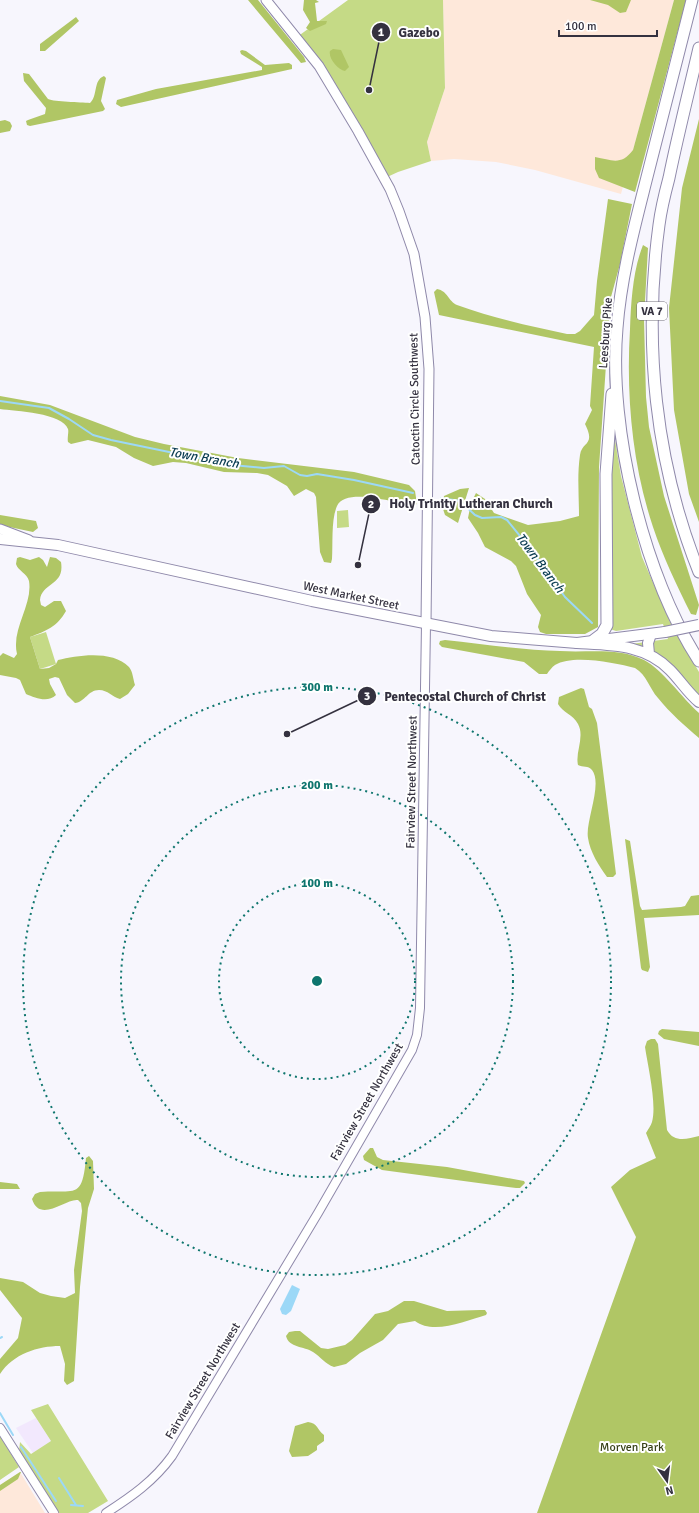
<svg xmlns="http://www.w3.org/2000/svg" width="699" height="1513" font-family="Signika,sans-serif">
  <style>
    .industrial { fill: #f2e8fd }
    .education { fill: #fee8da }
    .green { fill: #c5da86 }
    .forest { fill: #b0c665 }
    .water { fill: #9cd8f7 }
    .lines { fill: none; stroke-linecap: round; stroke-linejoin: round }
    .stream { stroke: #9cd8f7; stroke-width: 2 }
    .tertiary-casing { stroke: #8f89aa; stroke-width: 10 }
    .secondary-casing { stroke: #8f89aa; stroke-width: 11 }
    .primary-casing { stroke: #8f89aa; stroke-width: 12 }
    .trunk-casing { stroke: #8f89aa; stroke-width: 12 }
    .motorway-casing { stroke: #8f89aa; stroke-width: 13 }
    .tertiary { stroke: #fff; stroke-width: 8 }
    .secondary { stroke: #fff; stroke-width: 9 }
    .primary { stroke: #fff; stroke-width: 10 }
    .trunk { stroke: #fff; stroke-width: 10 }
    .motorway { stroke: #fff; stroke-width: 11 }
    .primary-bridge-casing { stroke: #8f89aa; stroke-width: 12; stroke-linecap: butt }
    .primary-bridge { stroke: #fff; stroke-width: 10 }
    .ring { fill: none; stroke: #0f766e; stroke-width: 2; stroke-dasharray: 2 4 }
    .labels { text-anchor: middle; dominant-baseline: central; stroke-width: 4; stroke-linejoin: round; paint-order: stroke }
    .shield { fill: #fff; stroke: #716f79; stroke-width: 1 }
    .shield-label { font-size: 11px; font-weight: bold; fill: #34313f }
    .street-label { font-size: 12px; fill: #34313f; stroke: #fff }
    .park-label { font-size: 12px; fill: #384119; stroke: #fff }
    .water-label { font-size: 13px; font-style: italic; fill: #0a3c51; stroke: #fff }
    .centre { fill: #0f766e; stroke: #fff; stroke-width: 2 }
    .ring-label { font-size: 12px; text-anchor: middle; font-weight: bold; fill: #0f766e; stroke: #fff; stroke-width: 4; stroke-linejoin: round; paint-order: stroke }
    .leader { fill: none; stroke: #34313f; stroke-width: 1.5 }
    .callout-dot { fill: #34313f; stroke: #fff; stroke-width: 1.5 }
    .mark-label { font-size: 12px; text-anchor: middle; font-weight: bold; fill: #fff }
    .callout-label { font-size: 13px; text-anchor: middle; font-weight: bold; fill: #34313f; stroke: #fff; stroke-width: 4; stroke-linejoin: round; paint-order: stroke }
  </style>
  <rect width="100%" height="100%" fill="#f7f6fd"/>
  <path class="industrial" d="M36 1418 51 1441 33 1453 16 1428Z"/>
  <path class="education" d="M443 0H674L621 194 535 170 496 162 454 159 431 161 427 142 445 88Z
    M20 1472 45 1513H0V1485Z"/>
  <path class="green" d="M348 0H443L445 88 427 142 431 161 398 172 385 178 297 37Z
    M614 434 621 476 642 557 670 622 699 672V697L631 644 668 639 663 624 616 631 610 629 609 497Z
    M348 510 349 527 337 528V511Z
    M46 632 56 664 40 669 30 637Z
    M48 1404 108 1501 88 1513H59L19 1451 20 1442 31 1454 51 1441 31 1410Z
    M0 1436 19 1467 0 1480Z"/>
  <path class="forest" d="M248 0H258L304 57 306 62 301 63Z
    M304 0H316L319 2 315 3 317 21H327L326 24 310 31 306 28 310 22 303 10Z
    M590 0H631L626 12 620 13 608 5Z
    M674 0H686L635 192 599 178 595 169V157C612 160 621 166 633 150Z
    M76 17 79 21 45 51H40V44Z
    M333 49 341 50 349 67 345 71C338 70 328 58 330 51Z
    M242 50 246 51 265 65 289 63 292 65V69L121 107 116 104 117 100 156 89 262 70V67L241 54 240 51Z
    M23 73 29 74 48 99C55 102 80 102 90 103 98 96 93 80 104 76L106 78 101 101 105 109 103 111 30 126 27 125 26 121 28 120 45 114 46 108 24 81Z
    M699 119V522L689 494 674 410 669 308 682 188Z
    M5 120 10 122 12 126 10 131 0 133V121Z
    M608 199 632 204 620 264 611 297 609 321 599 467 598 627 585 634H546L540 632 538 627 541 615 527 594 516 566 511 561 485 547 478 533 468 518 471 503 476 493 485 499 494 513 528 525 560 521 579 516C579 496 577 475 580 455 582 441 596 446 585 424L592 410 590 406 594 347 439 315 434 292 437 289C448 291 448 301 457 305 493 318 530 326 567 334H575L580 331 594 315 597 281Z
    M643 245 648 248 644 319 646 397 649 427 664 496 699 605 696 615 691 614C677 586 663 557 653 527 632 464 626 395 630 329 631 301 633 270 643 245Z
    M0 396 50 405 135 437 164 444 238 458 354 472 409 485 415 491 417 504 413 506C396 503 346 487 337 506 331 519 333 544 332 559L331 563 324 562 320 552 316 497 314 493 306 489 294 496 287 486 268 475 257 473 224 472 186 463 173 462 153 466 134 458 116 447 88 440 71 444 68 442C67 438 69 432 68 429 63 413 15 411 0 409Z
    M469 488 458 523 445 515 442 506 444 496 460 489Z
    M0 515 36 521 38 528 33 532 0 525Z
    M20 557 30 560 39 557 43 560 47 567 50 557 56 558 61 562C65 586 42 582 40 600L41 605 45 607 54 601H61L66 611C57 627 46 631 30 637L40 669 49 668 56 664 58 660C78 655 113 650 129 667 133 672 133 679 135 685L128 694 120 699C112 697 108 690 99 690 88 690 85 702 75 703L67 695 59 678 55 677 49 679 50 684 56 695C48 703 35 698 26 694L20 680 16 678 0 675V656L3 653 14 658 17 654C11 629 33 605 29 581 27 573 18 571 16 564L17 558Z
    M445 640C483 644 522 650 560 651 589 653 618 647 644 660 662 669 682 698 699 713V738C685 726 670 713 658 698 649 688 647 675 635 668 616 663 573 654 555 665 552 667 549 671 547 674H539L524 662 442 647 439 644 440 641Z
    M581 688 584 689 589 707 592 709 597 723 616 874 613 877H607C599 866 590 852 588 838 585 822 603 784 592 770 588 765 583 768 578 765 575 752 585 737 578 724 573 714 563 713 558 704L559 697Z
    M625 839 630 841 640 906 642 910 681 907 685 906 691 896 699 895V915L644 918 650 967 648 972 642 970 641 968Z
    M662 1029 699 1032V1046L664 1039 658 1034 659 1031Z
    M651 1039H655L658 1044 667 1130C674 1143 687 1139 699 1136V1513H537L636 1237 611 1187 630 1170 656 1158 646 1133C648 1129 651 1126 652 1122 657 1104 648 1067 645 1047L647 1041Z
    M370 1148H373L377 1157 383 1160 447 1167 524 1181 525 1183 520 1188H516L382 1170 364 1160 363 1156Z
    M89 1156 93 1161 94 1189 88 1208 80 1287 74 1381 67 1385 64 1381 65 1364 60 1346C38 1346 13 1354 0 1374V1359L18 1338 22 1318 0 1290V1278L23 1282 40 1293 51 1296 65 1298 75 1293 74 1270 82 1211 81 1203 78 1200C66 1198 40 1224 32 1199L35 1194 40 1192C75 1189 82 1201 86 1158Z
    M0 1182 17 1184 20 1189H0Z
    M404 1301H414L447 1311 480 1310H485L487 1313 486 1315C466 1321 433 1335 415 1321L398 1324 383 1340 360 1353 346 1364 334 1367C325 1364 321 1357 313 1352 304 1346 289 1348 286 1336L289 1332 295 1331H300L321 1348 328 1349 345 1345 352 1340 375 1314 388 1311Z
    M308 1422C318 1423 317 1430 324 1435V1441L317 1446V1450L308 1456 292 1457 289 1451 295 1426Z
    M20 1472H21L18 1479 0 1491V1485Z"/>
  <path class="water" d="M292 1285 300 1289 291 1311 286 1315 282 1314 280 1309Z"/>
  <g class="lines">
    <path class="stream" d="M0 401 49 408 69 419 93 435 111 440 232 465 264 468 284 466 300 475 307 476 317 474 354 480 413 493
      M441 498 460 501 475 515 482 518 501 517 507 520 533 552 565 597 592 623
      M0 1338 2 1337
      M0 1413 13 1435
      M21 1447 56 1501
      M59 1478 76 1505
      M71 1505 83 1506"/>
    <g class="tertiary-casing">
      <path id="tertiary" d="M0 1428 54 1513
        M106 1513C131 1497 154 1481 172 1456L318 1213 412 1050 417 1035 420 1008 426 624"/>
    </g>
    <g class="secondary-casing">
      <path id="secondary" d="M266 0 319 66 358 131 390 189 399 211 414 254 425 317 429 369 426 624
        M0 529 29 540"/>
    </g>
    <g class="primary-casing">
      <path id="primary" d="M0 539 58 545 312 601 491 636 577 643 665 632"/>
    </g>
    <g class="trunk-casing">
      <path id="trunk" d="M577 643C611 645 645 644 670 670 680 680 688 693 699 702
        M649 654 648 643 651 634"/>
    </g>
    <g class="motorway-casing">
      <path id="motorway" d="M692 0C677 58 663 116 648 173 635 225 621 275 617 328 608 429 644 576 699 661
        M699 48C689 91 678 134 669 178 665 193 661 209 659 225 643 343 655 462 699 572
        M594 640 602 634 607 625 606 474 612 394"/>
    </g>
    <use href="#tertiary" class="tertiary"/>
    <use href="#secondary" class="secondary"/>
    <use href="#primary" class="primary"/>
    <use href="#trunk" class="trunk"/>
    <use href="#motorway" class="motorway"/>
    <g class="primary-bridge-casing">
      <path id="primary-bridge" d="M665 632 699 625"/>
    </g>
    <use href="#primary-bridge" class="primary-bridge"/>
  </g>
  <g class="ring">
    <circle cx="317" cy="981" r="98"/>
    <circle cx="317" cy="981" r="196"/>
    <circle cx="317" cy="981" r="294"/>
  </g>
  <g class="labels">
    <rect class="shield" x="637" y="302" width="30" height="18" rx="3"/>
    <g class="shield-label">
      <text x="652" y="311">VA 7</text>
    </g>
    <g class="street-label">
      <text transform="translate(606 333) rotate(-86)">Leesburg Pike</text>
      <text transform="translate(415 399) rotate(-91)">Catoctin Circle Southwest</text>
      <text transform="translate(351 596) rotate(12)">West Market Street</text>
      <text transform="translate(412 782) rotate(-89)">Fairview Street Northwest</text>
      <text transform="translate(367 1102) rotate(-60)">Fairview Street Northwest</text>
      <text transform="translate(203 1381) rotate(-59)">Fairview Street Northwest</text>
    </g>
    <g class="park-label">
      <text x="632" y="1447">Morven Park</text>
    </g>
    <g class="water-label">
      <text transform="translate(204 458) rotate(10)">Town Branch</text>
      <text transform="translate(540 563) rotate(53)">Town Branch</text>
    </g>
  </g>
  <circle cx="317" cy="981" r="6" class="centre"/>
  <g class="ring-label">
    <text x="317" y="691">300 m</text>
    <text x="317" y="789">200 m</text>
    <text x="317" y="887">100 m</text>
  </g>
  <path class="leader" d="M369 90L381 32M358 565L371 504M287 734L367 696"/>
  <g class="callout-dot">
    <circle cx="369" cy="90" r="4"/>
    <circle cx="358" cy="565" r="4"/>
    <circle cx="287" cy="734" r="4"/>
    <circle cx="381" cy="32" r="10"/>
    <circle cx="371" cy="504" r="10"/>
    <circle cx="367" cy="696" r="10"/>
  </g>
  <g class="mark-label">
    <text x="381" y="36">1</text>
    <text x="371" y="508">2</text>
    <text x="367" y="700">3</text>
  </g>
  <g class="callout-label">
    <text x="419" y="37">Gazebo</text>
    <text x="471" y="508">Holy Trinity Lutheran Church</text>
    <text x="465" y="701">Pentecostal Church of Christ</text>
  </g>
  <g transform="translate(667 1481) rotate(166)" stroke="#ffffff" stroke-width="3" paint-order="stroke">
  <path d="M0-3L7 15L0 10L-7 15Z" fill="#34313f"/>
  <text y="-6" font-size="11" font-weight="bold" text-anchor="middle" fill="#34313f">N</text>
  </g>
  <path d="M559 30v6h98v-6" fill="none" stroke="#34313f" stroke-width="2"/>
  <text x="565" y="30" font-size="12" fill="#34313f" stroke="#ffffff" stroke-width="3" paint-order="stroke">100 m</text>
</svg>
